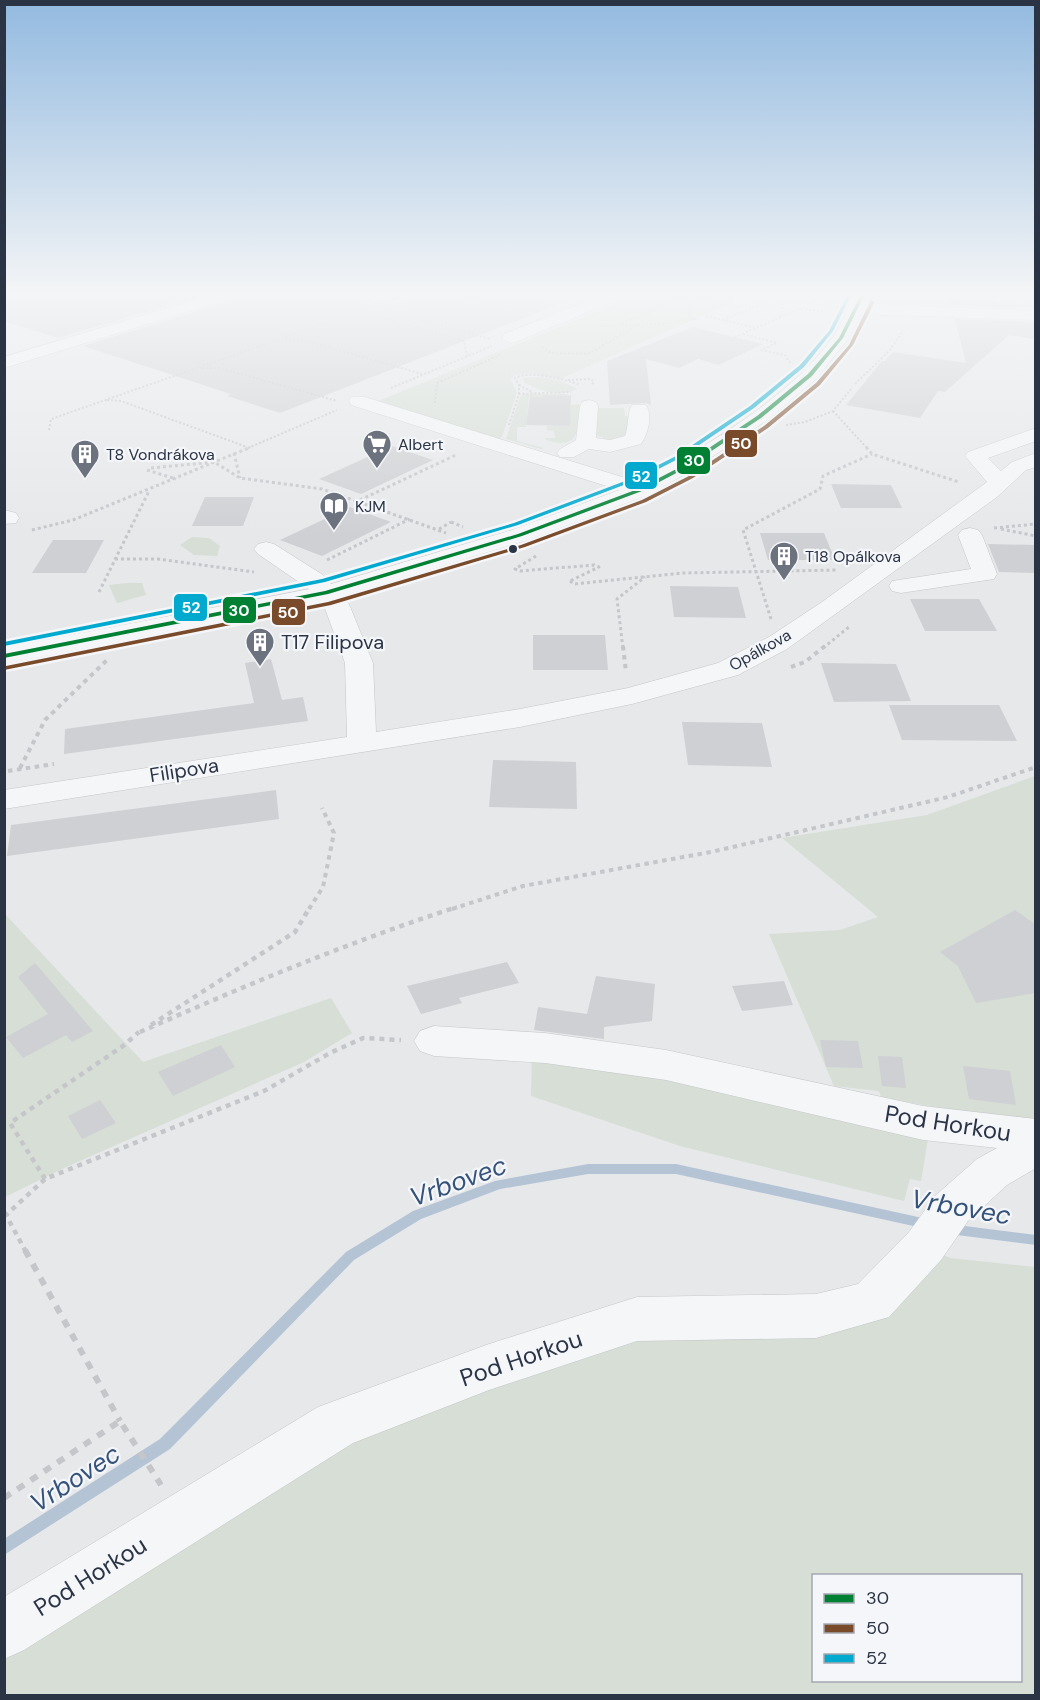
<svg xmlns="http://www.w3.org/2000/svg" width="1040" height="1700" font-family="'DM Sans',sans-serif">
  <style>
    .green { fill: #d6ded6; fill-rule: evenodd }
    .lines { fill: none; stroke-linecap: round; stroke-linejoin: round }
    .stream { fill: #b4c4d5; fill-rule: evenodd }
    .building { fill: #ced0d3 }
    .minor-casing { stroke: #c4c6c8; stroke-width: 1 }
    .path-far4 { stroke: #c5c6ca; stroke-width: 2; stroke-dasharray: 2 2; stroke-linecap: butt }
    .path-far3 { stroke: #c5c6ca; stroke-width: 3; stroke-dasharray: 3 3; stroke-linecap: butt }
    .path-far2 { stroke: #c5c6ca; stroke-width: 4; stroke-dasharray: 4.5 4.5; stroke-linecap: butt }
    .path-far1 { stroke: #c5c6ca; stroke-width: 4.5; stroke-dasharray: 5 5; stroke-linecap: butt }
    .path { stroke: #c5c6ca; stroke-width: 6; stroke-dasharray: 8 8; stroke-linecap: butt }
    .minor { fill: #f5f6f7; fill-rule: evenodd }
    .bus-1-casing { stroke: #f4f6f9; stroke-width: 5 }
    .bus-2-casing { stroke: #f4f6f9; stroke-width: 5 }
    .bus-3-casing { stroke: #f4f6f9; stroke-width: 5 }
    .bus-1 { fill: #008033; fill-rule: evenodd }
    .bus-2 { fill: #7a4b2a; fill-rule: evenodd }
    .bus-3 { fill: #00a9ce; fill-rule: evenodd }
    .bus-dot { fill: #2b3445; stroke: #f4f6f9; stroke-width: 2 }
    .labels { text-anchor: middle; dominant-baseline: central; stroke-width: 4.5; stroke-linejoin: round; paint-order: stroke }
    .far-poi-label { font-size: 16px; fill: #2b3445; stroke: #f4f6f9; text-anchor: start }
    .far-street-label { font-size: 16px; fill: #2b3445; stroke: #f4f6f9 }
    .poi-label { font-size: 20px; fill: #2b3445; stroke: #f4f6f9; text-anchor: start }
    .street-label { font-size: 20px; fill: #2b3445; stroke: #f4f6f9 }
    .near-street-label { font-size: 24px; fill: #2b3445; stroke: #f4f6f9 }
    .near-water-label { font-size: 26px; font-style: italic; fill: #34527a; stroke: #f4f6f9 }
    .line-badge { stroke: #f4f6f9; stroke-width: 2 }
    .badge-label { font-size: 16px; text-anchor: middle; font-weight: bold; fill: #fff }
  </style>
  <rect width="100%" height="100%" fill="#e6e8ea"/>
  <path class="green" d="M635 296H746L560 379 532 373 514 375 511 380 517 393 501 439 378 401Z
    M539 377 559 380 577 389C560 398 538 391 524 382L523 378Z
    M523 394H566L574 397 543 395V397H529L526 427H517V441L544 448 541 449 506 439 520 397Z
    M579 404C579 430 579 451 546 440V438H555L554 431 546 430 547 426H569L571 405Z
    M594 408H624L625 416H632L629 437 604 444 603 437 594 435Z
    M192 537 209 538 220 546 217 556 194 555 180 545Z
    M127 583H142L146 595 117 603 109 585Z
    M1035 776V1120L967 1113 881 1097 879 1091 834 1086 769 934 840 930 878 917 782 838 927 815Z
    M5 914 143 1062 331 998 352 1033 304 1062 64 1168 5 1197Z
    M532 1057 601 1065 929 1133 921 1181 910 1179 904 1201 680 1146 531 1096Z
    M933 1250 950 1258 1035 1267V1695L5 1696V1643L345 1439 640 1330 824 1335ZM814 1576H1020V1680H814Z"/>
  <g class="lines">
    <path class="stream" d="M588 1164H676L927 1219 931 1220 933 1224 931 1228 927 1229 676 1174H588L500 1189 421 1219 354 1260 170 1449 4 1555V1539L160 1439 346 1252 413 1211 495 1181Z
      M949 1224 1036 1235V1245L949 1234 945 1233 943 1229 945 1225Z"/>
  </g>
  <path class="building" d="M5 296H201L58 338 4 321Z
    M234 296H353L393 304 418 296 575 298 280 413 227 396 231 394 83 346 230 301Z
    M949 297 996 300V303L1035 305V308L951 305Z
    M955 319 1035 322V339L1009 335 945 392 938 391 920 418 846 405 882 361H885L893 352 966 363Z
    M693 327 763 344 719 365 698 359 679 368 646 359 651 405 646 403 610 405 607 361Z
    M543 395 571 396 570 426 526 425 530 397H543Z
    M392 446 433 460 361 494 319 479Z
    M831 484 891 485 902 508H841Z
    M205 497H254L243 526H192Z
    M350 507 391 522 322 556 280 540Z
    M760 533H824L835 560H768Z
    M53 540H104L86 573H32Z
    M988 544 1035 545V573L999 572Z
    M670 586 738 587 746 618 674 617Z
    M910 599H979L997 631H925Z
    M533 635H605L608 670H533Z
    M271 659 282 700 303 697 308 721 64 754 65 729 254 703 245 663Z
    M821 663 896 664 911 701 834 702Z
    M889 705H999L1017 741 902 740Z
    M682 722 762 723 772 767 688 765Z
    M493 760 576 762 577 809 489 807Z
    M276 790 279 819 7 856 11 825Z
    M1015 910 1035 924V993L976 1003 958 966 940 952Z
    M507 962 519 983 459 998 462 1003 421 1014 407 986Z
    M35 963 93 1031 72 1042 66 1035 23 1058 6 1037 48 1014 18 977Z
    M596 976 655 984 652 1021 604 1027V1039L534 1030 538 1007 587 1014Z
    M784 981 793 1005 742 1011 732 986Z
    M820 1040 858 1041 863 1068 826 1067Z
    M221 1045 235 1067 173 1096 158 1072Z
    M878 1056 902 1057 906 1088 882 1086Z
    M963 1066 1010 1071 1016 1105 969 1099Z
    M100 1100 116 1123 82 1139 68 1116Z"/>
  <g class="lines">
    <g class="minor-casing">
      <path id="minor" d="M208 296H232L229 299 4 368V357Z
        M601 296H622L619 299 516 342 510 343 502 338 504 334Z
        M854 296H870L866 305 1036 310V320L861 314 849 338 816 379 766 421 691 471 648 495 528 540 342 596 349 604 373 663 376 732 520 709 628 688 718 663 769 637 822 602 987 482 965 456 968 452 1036 428V441L988 458 1001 471 1012 462 1036 453V467L1026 470 997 497 787 649 738 675 632 704 520 727 4 809V790L347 737 345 663 324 606 320 602 4 664V648L309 589 258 554 254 549 258 544 266 542 274 544 323 575 331 584 512 530 619 490 351 405 349 401 351 397H365L638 482C703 449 791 397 833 337 842 325 847 309 854 296Z
        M589 400 596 402 598 406 596 438 610 440 625 436C629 426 627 413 632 405H646C653 416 648 434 641 444L610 452 589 449 574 457H560L557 453 560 449 576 440 580 406 582 402Z
        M4 510 16 513 19 518 16 523 4 524Z
        M970 528 978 530 982 535 997 574 994 579 901 593 892 591 889 586 892 581 971 569 958 535 962 530Z
        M434 1026 545 1033 666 1050 923 1106 1036 1119V1168L1007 1185 968 1221 941 1260 889 1317 816 1338 637 1341 489 1390 353 1443 24 1650 4 1659V1597L318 1407 489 1344 637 1297 816 1294 858 1284 909 1232 936 1195 977 1159 997 1148 923 1140 666 1080 545 1063 434 1056 420 1051 414 1041 420 1031Z"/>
    </g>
    <path class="path-far4" d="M469 296 524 309
      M670 296C689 303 713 308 731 296
      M698 300 720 296
      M800 309 823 296
      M387 311 490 339
      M387 311 403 305 393 303
      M362 312 464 341 467 356
      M706 316 757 328
      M780 317 784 296
      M686 319H699
      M723 320 779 296
      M622 323 691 296
      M638 325 673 323 691 315 692 307 656 296
      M743 334 777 343 761 350
      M735 337 799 309 830 312
      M285 339H299L422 374
      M542 347 551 353 588 354 638 325 601 326
      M761 350 785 355 790 363
      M202 368H220L337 401
      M568 380 591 379 594 382 592 385
      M855 384 888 352 904 330
      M519 385 532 392
      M391 388 492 346
      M519 394V385L515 378C529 370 565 379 580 385
      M107 400 121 401 247 447
      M435 403 437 383 500 355
      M833 411 867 448
      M509 425 519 394 571 392
      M786 425 805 422 833 411 851 389
      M49 430 51 419 403 296
      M248 448 337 410"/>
    <path class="path-far3" d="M866 447 872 454 959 482
      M234 453 240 478
      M151 468 214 462 240 478 322 489 446 533
      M147 470 176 479
      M360 500 456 455
      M451 522 463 527
      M994 528 1036 524
      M439 529 451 522
      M1001 529 1036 536
      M32 530 73 520 251 447
      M536 556 515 569 520 571 594 565 599 567 570 581
      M115 559H158L254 572
      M327 560 410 519
      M570 581 574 584 683 573 838 570
      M99 592 149 491
      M771 619 743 530 820 489 823 476 872 454
      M623 648 617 599 645 577
      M823 648 849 627"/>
    <path class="path-far2" d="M623 646 626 672
      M791 667 805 662 825 646
      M20 768 45 720 107 660
      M8 771 54 764
      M309 909 323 887 334 833 322 808
      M452 909 523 886 711 852 948 797 1036 767"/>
    <path class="path-far1" d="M151 1025 295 932 310 907
      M140 1032C244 986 349 942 457 907
      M45 1179 10 1123 123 1046 139 1032
      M26 1252 6 1215 45 1179 264 1091 330 1053 363 1038 401 1040"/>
    <path class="path" d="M25 1250 120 1421
      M4 1498 120 1421 161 1485"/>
    <use href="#minor" class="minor"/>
    <g class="bus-1-casing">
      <path id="bus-1" d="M860 296H864L843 338 812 376 761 418 686 468 642 491 522 536 328 594 4 658V654L325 591 518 534 638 489 682 466 757 416 808 374 839 338Z"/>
    </g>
    <g class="bus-2-casing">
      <path id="bus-2" d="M871 300 875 301 853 345 820 385 768 428 693 478 646 502 525 547 331 605 4 670V666H6L328 602 521 545 642 500 689 476 764 426 816 383 849 345Z"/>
    </g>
    <g class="bus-3-casing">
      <path id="bus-3" d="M847 296H851L833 331 804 367 754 408 680 458 637 480 518 525 325 582 4 646V642L322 579 514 523 633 478 676 456 750 406 800 365 829 331Z"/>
    </g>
    <use href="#bus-1" class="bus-1"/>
    <use href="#bus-2" class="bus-2"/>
    <use href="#bus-3" class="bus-3"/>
  </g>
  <linearGradient id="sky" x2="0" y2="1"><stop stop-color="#93bae0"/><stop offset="0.55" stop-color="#f4f5f6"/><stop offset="1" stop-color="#f4f5f6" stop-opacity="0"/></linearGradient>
  <rect width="1040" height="534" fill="url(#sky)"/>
  <defs>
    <g id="supermarket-pin" transform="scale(1.5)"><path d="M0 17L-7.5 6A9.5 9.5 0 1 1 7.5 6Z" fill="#6c737f" stroke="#f4f6f9"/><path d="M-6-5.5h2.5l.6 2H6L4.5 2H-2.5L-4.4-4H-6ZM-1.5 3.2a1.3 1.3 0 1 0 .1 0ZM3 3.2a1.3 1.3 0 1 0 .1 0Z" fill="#fff"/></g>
    <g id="building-pin" transform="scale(1.5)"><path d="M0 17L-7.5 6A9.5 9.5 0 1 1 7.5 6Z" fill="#6c737f" stroke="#f4f6f9"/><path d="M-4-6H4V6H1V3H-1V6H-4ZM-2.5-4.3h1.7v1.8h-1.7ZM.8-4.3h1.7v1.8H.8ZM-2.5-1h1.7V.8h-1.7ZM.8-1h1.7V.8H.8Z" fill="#fff"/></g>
    <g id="library-pin" transform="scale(1.5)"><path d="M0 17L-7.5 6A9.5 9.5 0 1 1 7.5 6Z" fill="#6c737f" stroke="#f4f6f9"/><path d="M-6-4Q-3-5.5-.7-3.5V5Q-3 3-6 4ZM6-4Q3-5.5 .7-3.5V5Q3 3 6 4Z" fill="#fff"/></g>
  </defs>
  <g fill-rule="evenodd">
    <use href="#supermarket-pin" x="377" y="444"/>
    <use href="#building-pin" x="85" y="454"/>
    <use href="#library-pin" x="334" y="506"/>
    <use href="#building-pin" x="784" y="556"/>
    <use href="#building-pin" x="260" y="642"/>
  </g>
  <circle class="bus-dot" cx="513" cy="549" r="5"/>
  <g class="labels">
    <g class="far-poi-label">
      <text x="398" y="444">Albert</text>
      <text x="106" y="454">T8 Vondrákova</text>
      <text x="355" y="506">KJM</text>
      <text x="805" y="556">T18 Opálkova</text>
    </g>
    <g class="far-street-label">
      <text transform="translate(760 650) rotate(-29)">Opálkova</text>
    </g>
    <g class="poi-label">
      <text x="281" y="642">T17 Filipova</text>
    </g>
    <g class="street-label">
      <text transform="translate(184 770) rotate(-9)">Filipova</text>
    </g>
    <g class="near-street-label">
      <text transform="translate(948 1123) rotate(9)">Pod Horkou</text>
      <text transform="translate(521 1358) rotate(-19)">Pod Horkou</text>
      <text transform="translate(90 1576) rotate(-32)">Pod Horkou</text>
    </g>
    <g class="near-water-label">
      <text transform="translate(458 1181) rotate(-20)">Vrbovec</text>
      <text transform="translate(961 1207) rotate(10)">Vrbovec</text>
      <text transform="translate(75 1478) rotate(-33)">Vrbovec</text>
    </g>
  </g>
  <g class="line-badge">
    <rect x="724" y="429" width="34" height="29" rx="6" fill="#7a4b2a"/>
    <rect x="676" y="446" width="35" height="29" rx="6" fill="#008033"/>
    <rect x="624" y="461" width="34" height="29" rx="6" fill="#00a9ce"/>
    <rect x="173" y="593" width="35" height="29" rx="6" fill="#00a9ce"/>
    <rect x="222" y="596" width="35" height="28" rx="6" fill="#008033"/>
    <rect x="271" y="598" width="35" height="28" rx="6" fill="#7a4b2a"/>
  </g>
  <g class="badge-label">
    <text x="741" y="449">50</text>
    <text x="694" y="466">30</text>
    <text x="641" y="482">52</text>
    <text x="191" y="613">52</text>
    <text x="239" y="616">30</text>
    <text x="288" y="618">50</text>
  </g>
  <rect width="1040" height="1700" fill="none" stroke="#2b3445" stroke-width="12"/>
  <rect x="812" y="1574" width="210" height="108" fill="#f4f6f9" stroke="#a4a8b1" stroke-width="1.5"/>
  <rect x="824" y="1594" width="30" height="9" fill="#008033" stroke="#a4a8b1" stroke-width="1.5"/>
  <text x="866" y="1604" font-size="18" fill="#2b3445">30</text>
  <rect x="824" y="1624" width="30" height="9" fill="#7a4b2a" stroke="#a4a8b1" stroke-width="1.5"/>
  <text x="866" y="1634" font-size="18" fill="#2b3445">50</text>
  <rect x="824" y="1654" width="30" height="9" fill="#00a9ce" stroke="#a4a8b1" stroke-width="1.5"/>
  <text x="866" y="1664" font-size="18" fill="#2b3445">52</text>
</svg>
